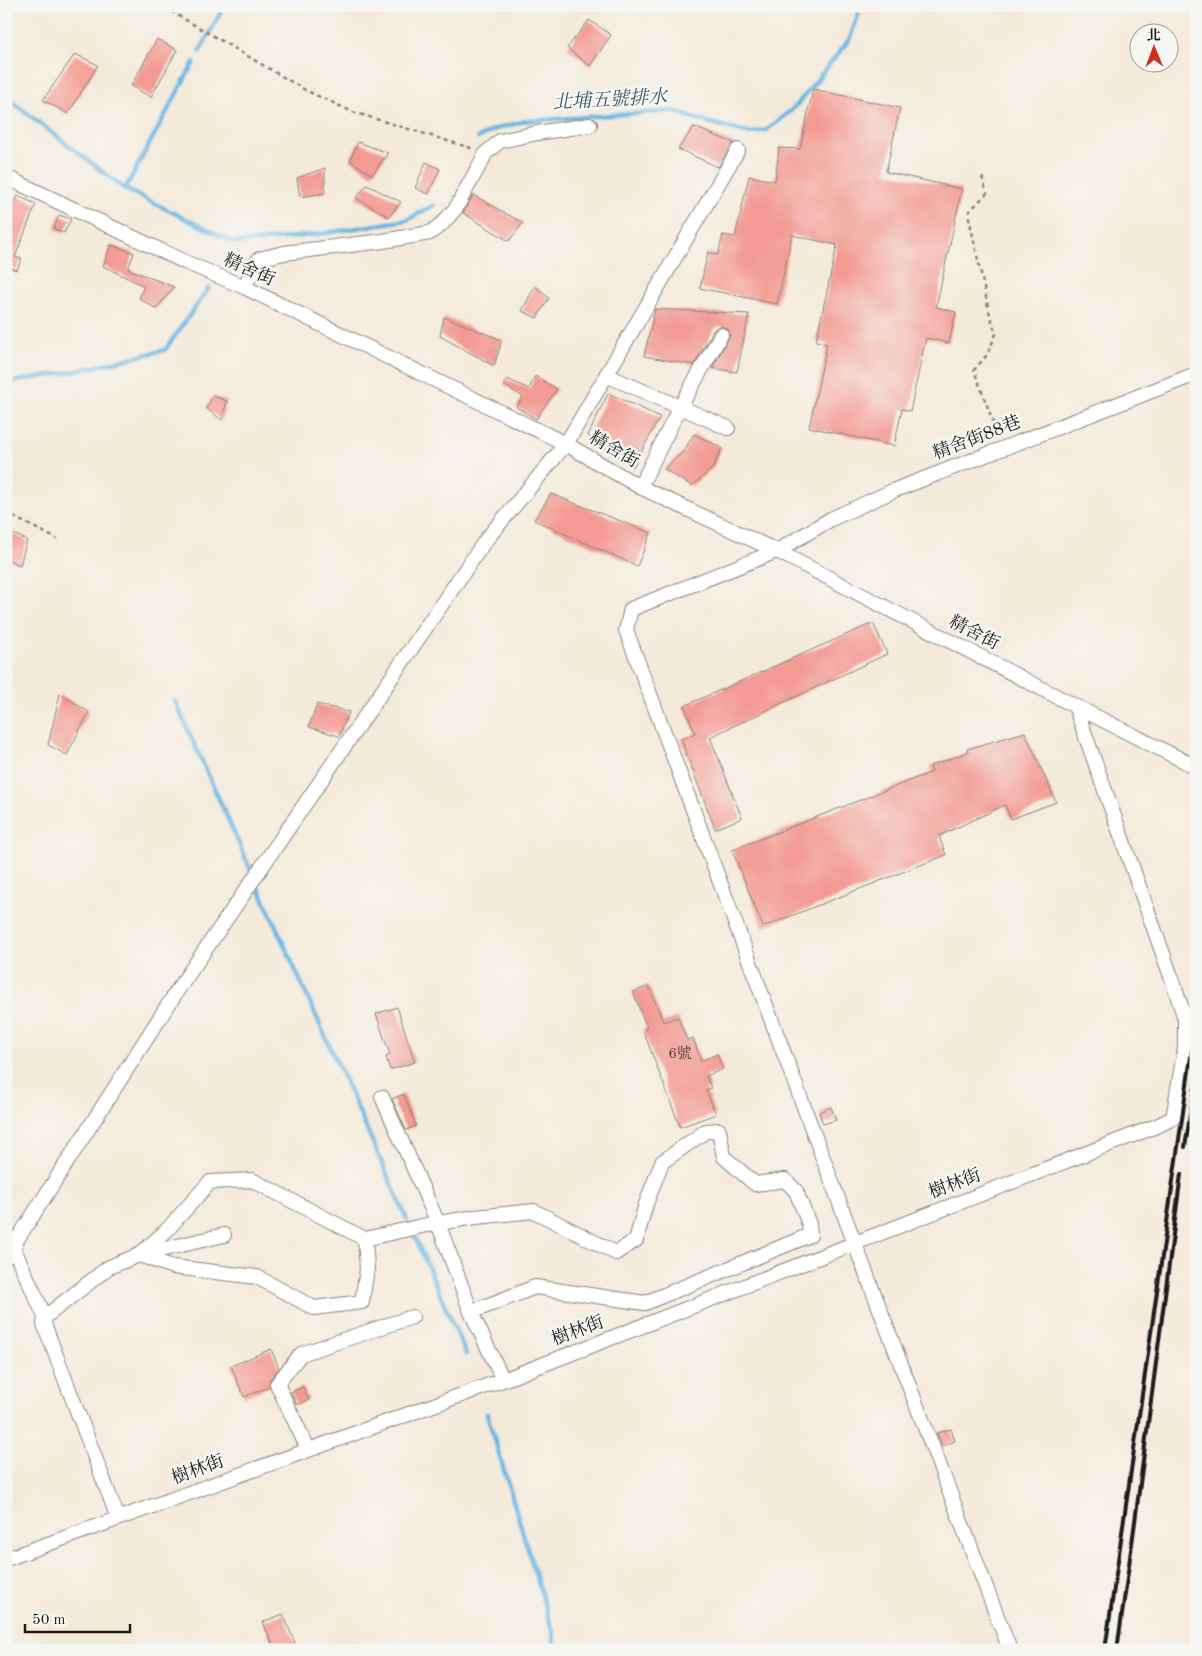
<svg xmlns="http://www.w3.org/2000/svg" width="1202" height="1656" font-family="'Old Standard TT','Noto Serif TC',serif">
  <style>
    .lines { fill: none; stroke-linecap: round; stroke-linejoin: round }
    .stream { stroke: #69b7e3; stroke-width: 4.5 }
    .building { fill: #f39b92 }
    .minor-casing { stroke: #88837b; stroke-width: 16 }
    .path { stroke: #88837b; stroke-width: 2.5; stroke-dasharray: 4 4; stroke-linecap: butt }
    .minor { stroke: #fff; stroke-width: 14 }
    .rail { stroke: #1c1c1c; stroke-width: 4 }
    .labels { text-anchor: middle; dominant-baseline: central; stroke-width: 5; stroke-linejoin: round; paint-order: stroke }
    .number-label { font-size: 15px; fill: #523c3a }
    .street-label { font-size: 18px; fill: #1c1c1c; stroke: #f6f6f2 }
    .water-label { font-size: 19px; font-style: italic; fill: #3b5a6c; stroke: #f6f6f2 }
  </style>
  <rect width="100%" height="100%" fill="#f6f6f2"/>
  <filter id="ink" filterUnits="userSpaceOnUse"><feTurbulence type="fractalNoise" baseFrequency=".02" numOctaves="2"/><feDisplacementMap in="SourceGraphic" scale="10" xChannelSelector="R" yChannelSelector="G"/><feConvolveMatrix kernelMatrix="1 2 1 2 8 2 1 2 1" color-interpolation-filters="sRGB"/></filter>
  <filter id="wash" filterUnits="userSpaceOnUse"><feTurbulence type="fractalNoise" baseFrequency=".0096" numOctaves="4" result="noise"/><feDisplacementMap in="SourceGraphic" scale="20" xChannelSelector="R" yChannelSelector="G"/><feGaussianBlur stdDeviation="1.12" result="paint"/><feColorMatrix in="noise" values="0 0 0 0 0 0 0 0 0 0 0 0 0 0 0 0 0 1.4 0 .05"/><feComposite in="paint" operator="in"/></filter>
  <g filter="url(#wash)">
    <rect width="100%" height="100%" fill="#f4eada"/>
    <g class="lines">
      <path class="stream" d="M200 51 224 6
        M194 62 125 189 235 243 313 235 407 220 434 205
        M6 97 125 189
        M478 138 495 129 525 121 673 111 707 122 750 133 767 130 796 106 849 40 858 16 859 6
        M6 383 76 371 165 350 209 288
        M175 701 407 1219
        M415 1237 466 1354
        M487 1414 554 1636V1650"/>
    </g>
    <g id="blocks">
      <path class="building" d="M589 20 611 35 590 66 567 48Z
        M157 39 177 50 151 97 131 86Z
        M75 54 98 65 68 114 43 100Z
        M813 89 900 108 886 172 962 189 936 307 956 312 949 343 926 338 910 411 902 409 894 446 809 427 827 344 816 341 837 245 792 235 777 304 700 288 708 252 718 255 723 235 735 237 749 176 775 181 779 148 800 149Z
        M694 127 734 143 718 167 678 149Z
        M358 142 388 153 372 175 350 160Z
        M426 162 440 169 428 194 415 188Z
        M325 168V193L300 197 297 178Z
        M367 185 401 202 389 217 356 198Z
        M473 195 523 223 509 241 463 213Z
        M18 196 36 204 15 257 22 259 17 270 10 268 7 277 6 220Z
        M59 215 71 219 64 233 54 229Z
        M111 245 134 253 128 269 174 287 156 309 139 298 144 286 103 266Z
        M535 286 549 298 537 318 522 311Z
        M655 309 749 314 737 372 712 368 730 335 728 330 721 326 717 327 713 331 694 365 644 356Z
        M444 317 502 340 494 366 440 336Z
        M535 376 557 389 536 419 516 407 523 397 504 385 507 379 529 389Z
        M608 393 660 417 633 467 588 436Z
        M213 396 227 401 222 420 206 408Z
        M694 434 722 448 713 468 692 486 664 469 683 452Z
        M551 494 651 533 637 566 534 520Z
        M6 531 27 540 20 565 6 559Z
        M873 623 887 654 710 737 742 818 715 829 681 739 695 733 684 706Z
        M60 694 89 712 67 755 48 745Z
        M317 704 349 712 339 736 309 727Z
        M1025 732 1056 802 1011 819 1005 805 939 836 946 855 763 927 732 850 932 772 930 766 968 752 967 749Z
        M649 986 663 1022 678 1017 687 1040 693 1038 701 1061 717 1054 723 1069 706 1076 711 1088 706 1090 716 1114 680 1127 643 1030 647 1028 633 992Z
        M397 1007 415 1062 390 1070 386 1057 390 1055 376 1014Z
        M404 1094 416 1126 406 1130 392 1099Z
        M831 1107 836 1120 823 1124 819 1112Z
        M271 1349 279 1368 270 1379 269 1387 244 1397 231 1366Z
        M303 1387 309 1400 297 1405 291 1392Z
        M951 1429 955 1441 942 1446 937 1433Z
        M283 1614 298 1650H275L263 1622Z"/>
    </g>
  </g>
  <g filter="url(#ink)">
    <use href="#blocks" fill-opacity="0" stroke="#88837b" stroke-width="1"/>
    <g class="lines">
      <g class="minor-casing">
        <path id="minor" d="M6 177 185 262 244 287 566 444 640 487 777 551 1075 706 1196 767
          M244 287 259 259 284 253 383 241 430 233 443 223 456 208 486 153 500 141 537 133 590 125
          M606 375 728 428
          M640 487 680 407 721 335
          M382 1097 438 1223 471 1312 503 1380
          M365 1239 252 1180 210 1182 166 1231 139 1255 173 1267 257 1277 314 1308 362 1302 367 1269 365 1239 426 1225 476 1217 534 1211 616 1253 636 1240 646 1204 662 1162 706 1131 719 1130 724 1157 755 1184 785 1180 796 1191 809 1224 810 1235 645 1303 535 1287 471 1312
          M13 1247 45 1317 44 1324 118 1518
          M6 1257 179 988 485 541 566 444 738 150
          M45 1317 109 1267 139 1255 224 1235
          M308 1449 277 1384 301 1354 412 1317
          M6 1559 503 1380 1159 1125 1173 1118 1185 1047V1019L1174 985 1075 706
          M1010 1650 855 1244 626 630 631 609 777 551 831 519 895 490 1196 374"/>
      </g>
      <path class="path" d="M156 6 169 10 307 91 353 112 474 149
        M982 177 987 193 968 213 989 311 996 334 987 355 974 370 998 435
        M6 513 57 539"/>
      <use href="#minor" class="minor"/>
      <path class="rail" d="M1185 1147 1196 1080
        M1105 1650 1196 1022
        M1117 1650 1134 1529 1181 1174"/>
    </g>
  </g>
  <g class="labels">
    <g class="number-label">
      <text x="680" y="1054">6號</text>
    </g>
    <g class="street-label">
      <text transform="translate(249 270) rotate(24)">精舍街</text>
      <text transform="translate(977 438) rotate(-21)">精舍街88巷</text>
      <text transform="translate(614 450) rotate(30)">精舍街</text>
      <text transform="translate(974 633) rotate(27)">精舍街</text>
      <text transform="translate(955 1184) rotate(-21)">樹林街</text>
      <text transform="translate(578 1331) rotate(-21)">樹林街</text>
      <text transform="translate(198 1470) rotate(-20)">樹林街</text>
    </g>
    <g class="water-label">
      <text transform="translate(610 101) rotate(-3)">北埔五號排水</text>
    </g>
  </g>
  <rect width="1202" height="1656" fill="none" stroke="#f6f6f2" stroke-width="25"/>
  <g transform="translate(1154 48) rotate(359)"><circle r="24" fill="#f6f6f2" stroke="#9f9f9c"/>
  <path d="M0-4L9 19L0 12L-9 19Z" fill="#c8321e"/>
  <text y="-8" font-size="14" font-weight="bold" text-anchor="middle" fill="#1c1c1c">北</text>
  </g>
  <path d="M25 1624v8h105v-8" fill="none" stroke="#1c1c1c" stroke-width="2.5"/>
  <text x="32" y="1624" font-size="15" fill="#1c1c1c" stroke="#f6f6f2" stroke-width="4" paint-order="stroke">50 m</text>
</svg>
